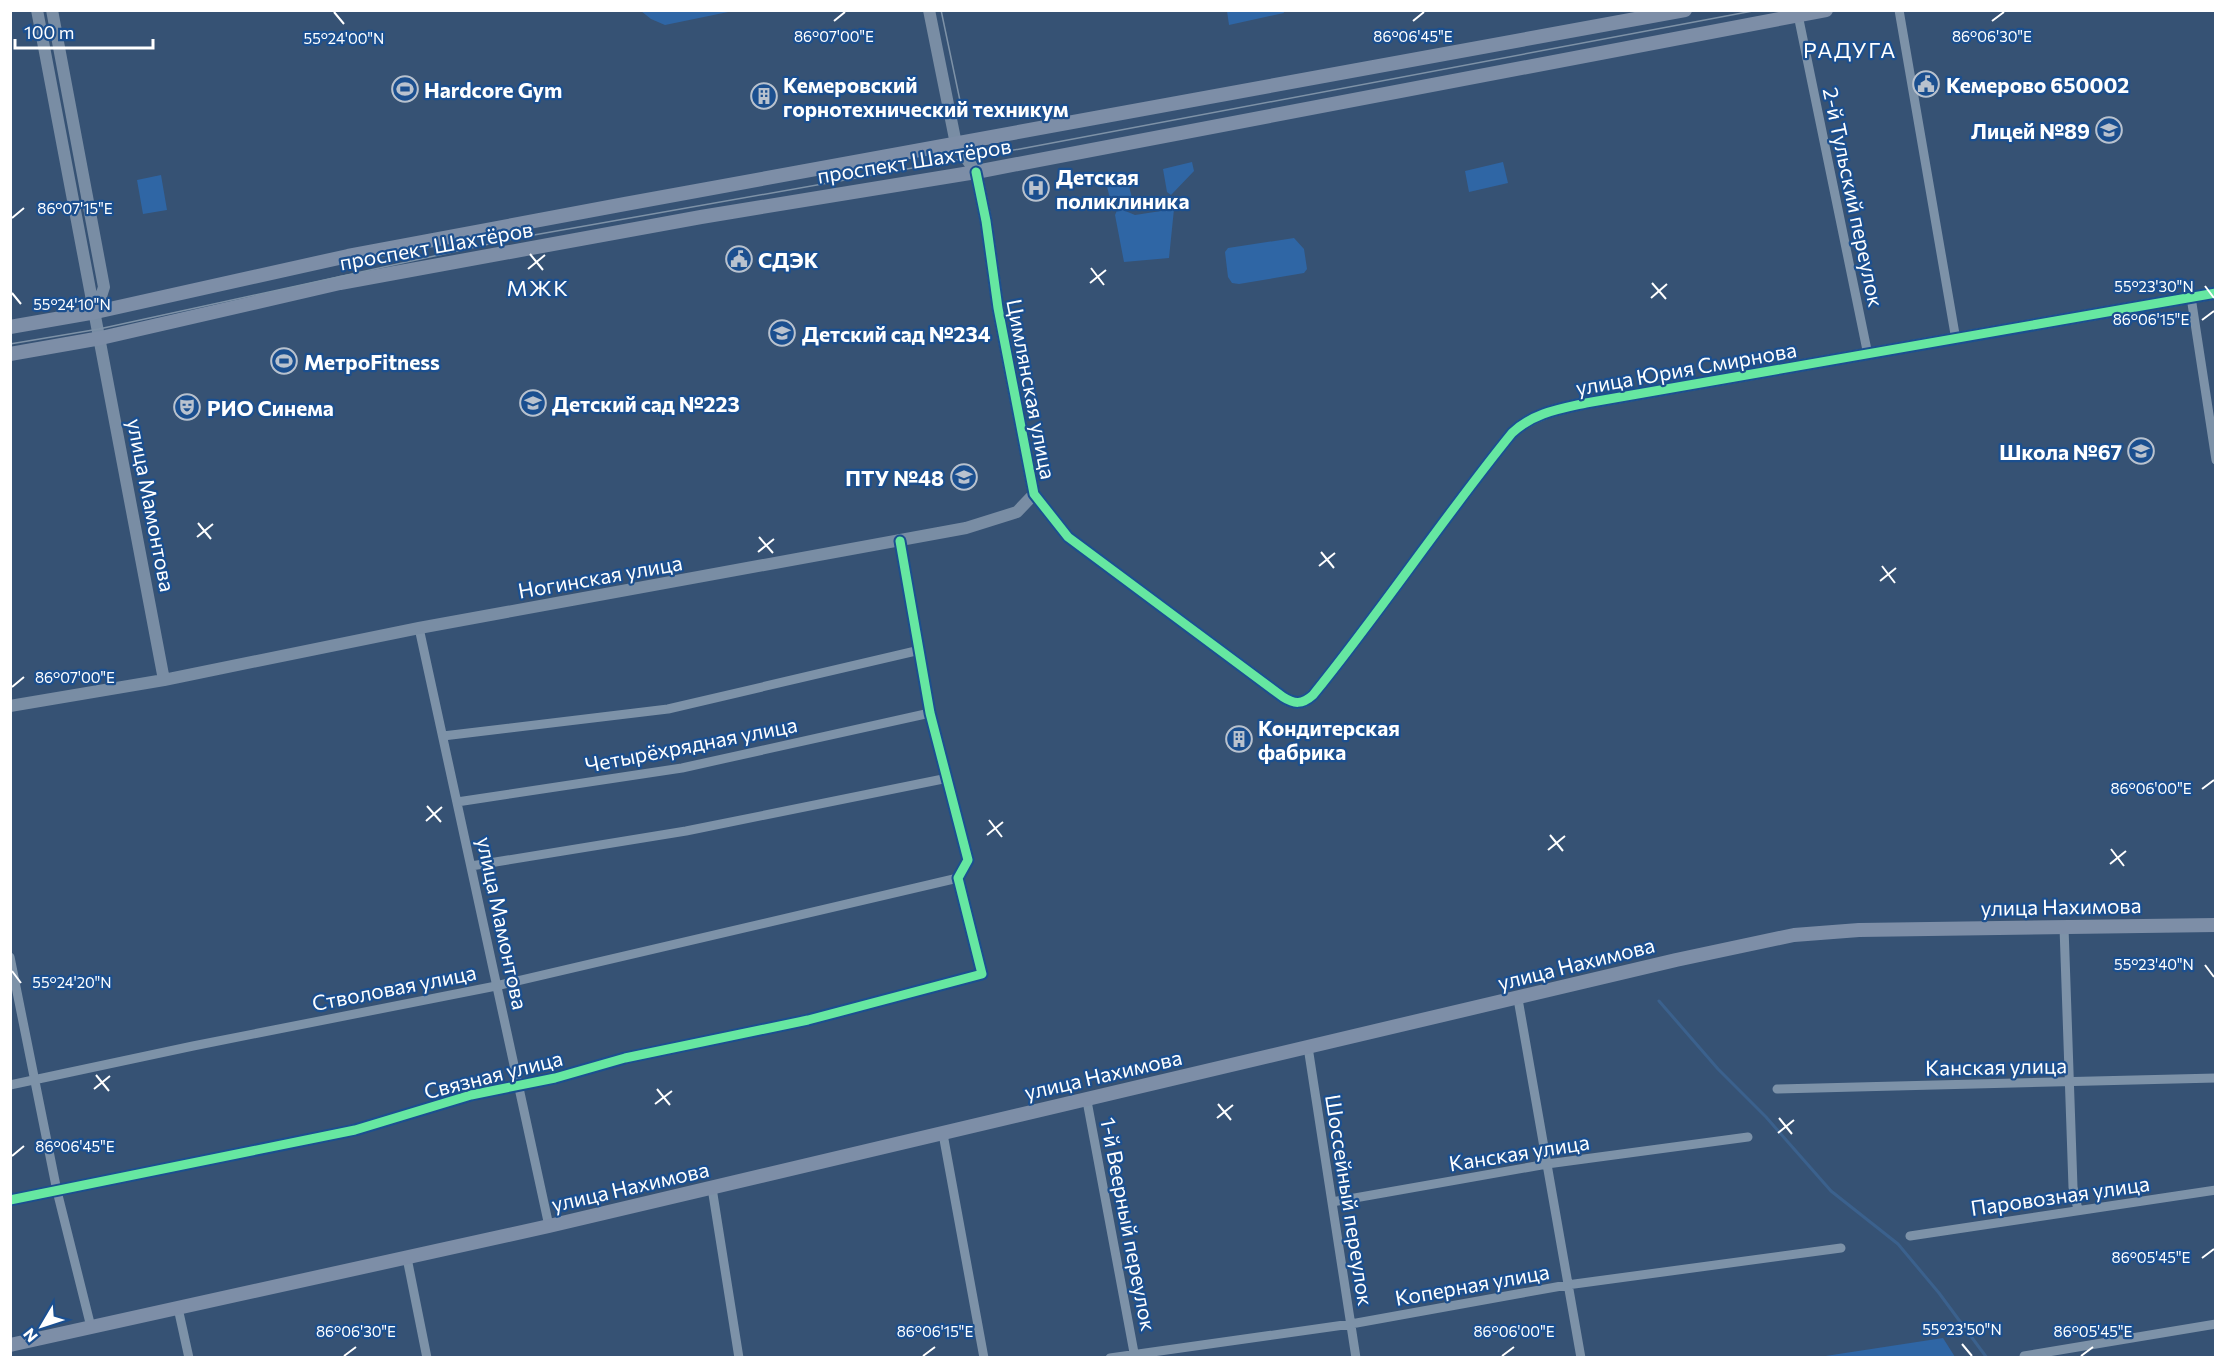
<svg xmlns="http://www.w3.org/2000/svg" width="2226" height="1368" font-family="Commissioner,sans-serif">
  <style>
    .green { fill: #2f66a5 }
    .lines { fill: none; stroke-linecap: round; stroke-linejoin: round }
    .stream { stroke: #3b618d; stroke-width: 3 }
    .street { stroke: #7d92a8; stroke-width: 9 }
    .secondary { stroke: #798da4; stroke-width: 12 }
    .primary { stroke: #7d8ea7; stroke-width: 14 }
    .tram { stroke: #7e92a7; stroke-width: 1.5 }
    .cycleway-casing { stroke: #1b4f8f; stroke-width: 13 }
    .cycleway { stroke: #66e7a1; stroke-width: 9 }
    .ticks { fill: none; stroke: #fff; stroke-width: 2 }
    .labels { text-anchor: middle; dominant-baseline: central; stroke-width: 4.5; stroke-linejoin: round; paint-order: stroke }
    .poi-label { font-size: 21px; font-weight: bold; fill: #fff; stroke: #1b4f8f; text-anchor: start }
    .street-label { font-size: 21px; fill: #fff; stroke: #1b4f8f }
    .neighbourhood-label { font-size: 22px; letter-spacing: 1.5px; fill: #fff; stroke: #1b4f8f }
    .ticks-label { font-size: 15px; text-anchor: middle; fill: #fff; stroke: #1b4f8f; stroke-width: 4.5; stroke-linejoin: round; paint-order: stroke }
  </style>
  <rect width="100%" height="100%" fill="#365274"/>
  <path class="green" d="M1283 10 1284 13 1229 25 1227 11Z
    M641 11H733L665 25 651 19Z
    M1192 162 1194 171 1171 195 1167 192 1163 169Z
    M1503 162 1508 183 1469 192 1465 171Z
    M1126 174 1132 198 1111 203 1105 178Z
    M161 175 167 210 143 214 137 180Z
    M1118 208 1135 215 1174 209 1169 258 1124 262 1115 215Z
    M1294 238 1304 249 1307 269 1304 273 1239 284 1232 283 1228 277 1225 252 1228 248Z
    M1943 1338 1955 1357H1819Z"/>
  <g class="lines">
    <path class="stream" d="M1659 1001 1718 1069 1766 1117 1831 1191 1898 1244 1939 1293 1987 1358"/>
    <path class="street" d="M1797 10 1868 355
      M1899 10 1956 340
      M2191 297 2216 460
      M419 628 549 1226
      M443 736 668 709 920 650
      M457 802 682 768 930 713
      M471 866 686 831 948 778
      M2064 927 2073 1187 2078 1210
      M10 957 57 1191 91 1327
      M1518 999 1581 1358
      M1308 1047 1356 1358
      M10 1085 193 1046 496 986 958 878
      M1777 1089 2216 1078
      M1087 1101 1135 1358
      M943 1134 984 1358
      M712 1188 739 1358
      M10 1200 355 1130 471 1095 555 1078 625 1058 808 1020 982 974 958 878 968 860 930 713 900 541
      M1332 1202 1547 1164 1748 1137
      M1910 1236 2216 1190
      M407 1258 427 1358
      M178 1308 189 1358
      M2024 1356 2216 1324
      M1110 1358 1351 1324 1567 1285 1841 1248"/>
    <path class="secondary" d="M37 10 164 680
      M52 10 104 287 96 312
      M929 10 956 144 976 172 986 221 998 308 1034 494 1068 537 1283 697C1294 704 1302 705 1313 695 1382 610 1443 518 1512 433 1533 413 1559 409 1586 403L2216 293
      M10 706 164 680 419 628 966 528 1017 512 1034 494"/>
    <path class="primary" d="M10 327 96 312 348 256 625 204 1685 10
      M10 354 101 338 340 283 701 217 976 172 1826 10
      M10 1345 549 1226 1676 960 1794 935 1859 930 2216 925"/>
    <path class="tram" d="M941 10 963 115
      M10 344 99 329 517 238 1020 149 1758 10"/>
    <g class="cycleway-casing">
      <path id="cycleway" d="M976 172 986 221 998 308 1034 494 1068 537 1283 697C1294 704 1302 705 1313 695 1382 610 1443 518 1512 433 1533 413 1559 409 1586 403L2216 293
        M10 1200 355 1130 471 1095 555 1078 625 1058 808 1020 982 974 958 878 968 860 930 713 900 541"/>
    </g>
    <use href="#cycleway" class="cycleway"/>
  </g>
  <path class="ticks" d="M334 12 344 24M834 21 845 12M1413 21 1424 12M1992 21 2004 12M12 218 24 208M530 254 543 270M1091 268 1104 285M528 269 545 255M1090 283 1106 270M1652 283 1666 299M2205 286 2214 298M12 293 21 304M1651 298 1667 284M2202 320 2214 311M198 523 211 539M197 537 213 524M759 537 773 553M758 552 774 539M1321 552 1334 568M1319 566 1335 553M1882 566 1895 583M1880 581 1896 568M12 687 24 677M2202 789 2214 780M427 806 441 822M989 820 1002 837M426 821 442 807M987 835 1003 822M1550 835 1563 851M2111 849 2124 866M1548 850 1565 836M2110 864 2126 851M2205 965 2214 977M12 971 21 983M96 1075 109 1091M94 1089 110 1076M657 1089 670 1105M655 1104 672 1091M1218 1104 1231 1120M1217 1118 1233 1105M1779 1118 1792 1134M1778 1133 1794 1120M12 1156 24 1146M2202 1258 2214 1249M1962 1344 1972 1356M344 1356 356 1347M923 1356 935 1347M1502 1356 1514 1347M2081 1356 2093 1347"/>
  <defs>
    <g id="civic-ring" transform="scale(1.35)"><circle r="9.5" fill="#1b4f8f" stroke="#b9c2ce" stroke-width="1.5"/><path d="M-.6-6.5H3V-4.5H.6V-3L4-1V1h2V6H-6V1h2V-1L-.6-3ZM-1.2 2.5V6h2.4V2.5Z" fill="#b9c2ce"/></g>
    <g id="stadium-ring" transform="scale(1.35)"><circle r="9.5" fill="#1b4f8f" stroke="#b9c2ce" stroke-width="1.5"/><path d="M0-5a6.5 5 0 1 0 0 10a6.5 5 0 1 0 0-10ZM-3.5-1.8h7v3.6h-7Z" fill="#b9c2ce"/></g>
    <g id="building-ring" transform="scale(1.35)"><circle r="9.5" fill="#1b4f8f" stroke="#b9c2ce" stroke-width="1.5"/><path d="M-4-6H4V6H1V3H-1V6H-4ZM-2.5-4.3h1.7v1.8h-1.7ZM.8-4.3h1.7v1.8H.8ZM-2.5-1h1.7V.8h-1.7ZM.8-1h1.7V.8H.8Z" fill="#b9c2ce"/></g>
    <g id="school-ring" transform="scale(1.35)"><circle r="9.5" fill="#1b4f8f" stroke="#b9c2ce" stroke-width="1.5"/><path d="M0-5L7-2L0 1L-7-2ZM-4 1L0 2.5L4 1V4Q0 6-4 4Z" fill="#b9c2ce"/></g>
    <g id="hospital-ring" transform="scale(1.35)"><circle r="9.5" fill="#1b4f8f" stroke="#b9c2ce" stroke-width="1.5"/><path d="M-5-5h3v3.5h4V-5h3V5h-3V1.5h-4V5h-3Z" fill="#b9c2ce"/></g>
    <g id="theatre-ring" transform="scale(1.35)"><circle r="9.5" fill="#1b4f8f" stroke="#b9c2ce" stroke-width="1.5"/><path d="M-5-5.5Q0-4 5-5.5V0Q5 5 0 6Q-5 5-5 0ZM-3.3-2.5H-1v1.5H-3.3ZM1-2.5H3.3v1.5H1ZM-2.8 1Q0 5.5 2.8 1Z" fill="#b9c2ce"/></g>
    <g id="university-ring" transform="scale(1.35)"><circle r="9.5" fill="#1b4f8f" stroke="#b9c2ce" stroke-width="1.5"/><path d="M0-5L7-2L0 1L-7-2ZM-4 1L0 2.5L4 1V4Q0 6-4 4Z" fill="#b9c2ce"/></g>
  </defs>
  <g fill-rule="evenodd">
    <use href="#civic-ring" x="1926" y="84"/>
    <use href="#stadium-ring" x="405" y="89"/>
    <use href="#building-ring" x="764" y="96"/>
    <use href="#school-ring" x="2109" y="130"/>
    <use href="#hospital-ring" x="1036" y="188"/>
    <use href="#civic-ring" x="739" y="259"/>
    <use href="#school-ring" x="782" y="333"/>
    <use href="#stadium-ring" x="284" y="361"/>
    <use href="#school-ring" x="533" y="403"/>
    <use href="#theatre-ring" x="187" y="407"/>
    <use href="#school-ring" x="2141" y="451"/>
    <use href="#university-ring" x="964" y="477"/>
    <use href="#building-ring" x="1239" y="739"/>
  </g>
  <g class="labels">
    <g class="poi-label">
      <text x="783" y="84">Кемеровский<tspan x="783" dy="24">горнотехнический техникум</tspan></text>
      <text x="1946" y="84">Кемерово 650002</text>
      <text x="424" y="89">Hardcore Gym</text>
      <text x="2090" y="130" text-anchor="end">Лицей №89</text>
      <text x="1056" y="176">Детская<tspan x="1056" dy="24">поликлиника</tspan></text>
      <text x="758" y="259">СДЭК</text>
      <text x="802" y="333">Детский сад №234</text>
      <text x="304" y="361">МетроFitness</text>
      <text x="552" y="403">Детский сад №223</text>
      <text x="207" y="407">РИО Синема</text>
      <text x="2122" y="451" text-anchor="end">Школа №67</text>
      <text x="944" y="477" text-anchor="end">ПТУ №48</text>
      <text x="1258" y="727">Кондитерская<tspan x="1258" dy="24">фабрика</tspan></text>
    </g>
    <g class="street-label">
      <text transform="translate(914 160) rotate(-9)">проспект Шахтёров</text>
      <text transform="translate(1854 197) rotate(78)">2-й Тульский переулок</text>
      <text transform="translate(436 245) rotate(-10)">проспект Шахтёров</text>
      <text transform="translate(1686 368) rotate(-10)">улица Юрия Смирнова</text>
      <text transform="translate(1032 389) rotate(79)">Цимлянская улица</text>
      <text transform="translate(152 505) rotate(79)">улица Мамонтова</text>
      <text transform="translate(600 576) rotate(-10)">Ногинская улица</text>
      <text transform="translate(691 744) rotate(-11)">Четырёхрядная улица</text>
      <text transform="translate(2061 906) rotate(-1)">улица Нахимова</text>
      <text transform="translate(503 923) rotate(78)">улица Мамонтова</text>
      <text transform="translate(1576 963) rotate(-14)">улица Нахимова</text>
      <text transform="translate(394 987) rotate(-11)">Стволовая улица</text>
      <text transform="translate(1996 1066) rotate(-1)">Канская улица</text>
      <text transform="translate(493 1074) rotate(-14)">Связная улица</text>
      <text transform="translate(1103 1074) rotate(-13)">улица Нахимова</text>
      <text transform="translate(1519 1152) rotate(-9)">Канская улица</text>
      <text transform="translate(630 1186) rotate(-13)">улица Нахимова</text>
      <text transform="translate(2060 1195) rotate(-8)">Паровозная улица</text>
      <text transform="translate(1350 1200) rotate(81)">Шоссейный переулок</text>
      <text transform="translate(1129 1224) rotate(79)">1-й Веерный переулок</text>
      <text transform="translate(1472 1284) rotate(-10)">Коперная улица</text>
    </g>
    <g class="neighbourhood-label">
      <text x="1850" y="49">РАДУГА</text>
      <text x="538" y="287">МЖК</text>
    </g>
  </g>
  <g class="ticks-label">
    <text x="834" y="42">86°07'00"E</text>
    <text x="1413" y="42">86°06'45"E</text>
    <text x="1992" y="42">86°06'30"E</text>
    <text x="344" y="44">55°24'00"N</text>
    <text x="75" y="214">86°07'15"E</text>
    <text x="2154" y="292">55°23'30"N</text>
    <text x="72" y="310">55°24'10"N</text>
    <text x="2151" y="325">86°06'15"E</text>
    <text x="75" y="683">86°07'00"E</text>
    <text x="2151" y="794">86°06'00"E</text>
    <text x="2154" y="970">55°23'40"N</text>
    <text x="72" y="988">55°24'20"N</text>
    <text x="75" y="1152">86°06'45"E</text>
    <text x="2151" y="1263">86°05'45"E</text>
    <text x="1962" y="1335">55°23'50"N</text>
    <text x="356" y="1337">86°06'30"E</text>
    <text x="935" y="1337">86°06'15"E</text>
    <text x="1514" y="1337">86°06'00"E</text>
    <text x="2093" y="1337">86°05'45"E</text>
  </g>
  <rect width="2226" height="1368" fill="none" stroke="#ffffff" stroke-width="24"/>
  <g transform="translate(42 1326) rotate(231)" stroke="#1b4f8f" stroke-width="4.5" paint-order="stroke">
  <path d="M0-4.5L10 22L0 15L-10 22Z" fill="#ffffff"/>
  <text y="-9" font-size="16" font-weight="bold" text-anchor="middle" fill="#ffffff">N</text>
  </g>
  <path d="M15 39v9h138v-9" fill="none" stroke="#ffffff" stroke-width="3"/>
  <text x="24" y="39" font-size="18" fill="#ffffff" stroke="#1b4f8f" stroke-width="4.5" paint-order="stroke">100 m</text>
</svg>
